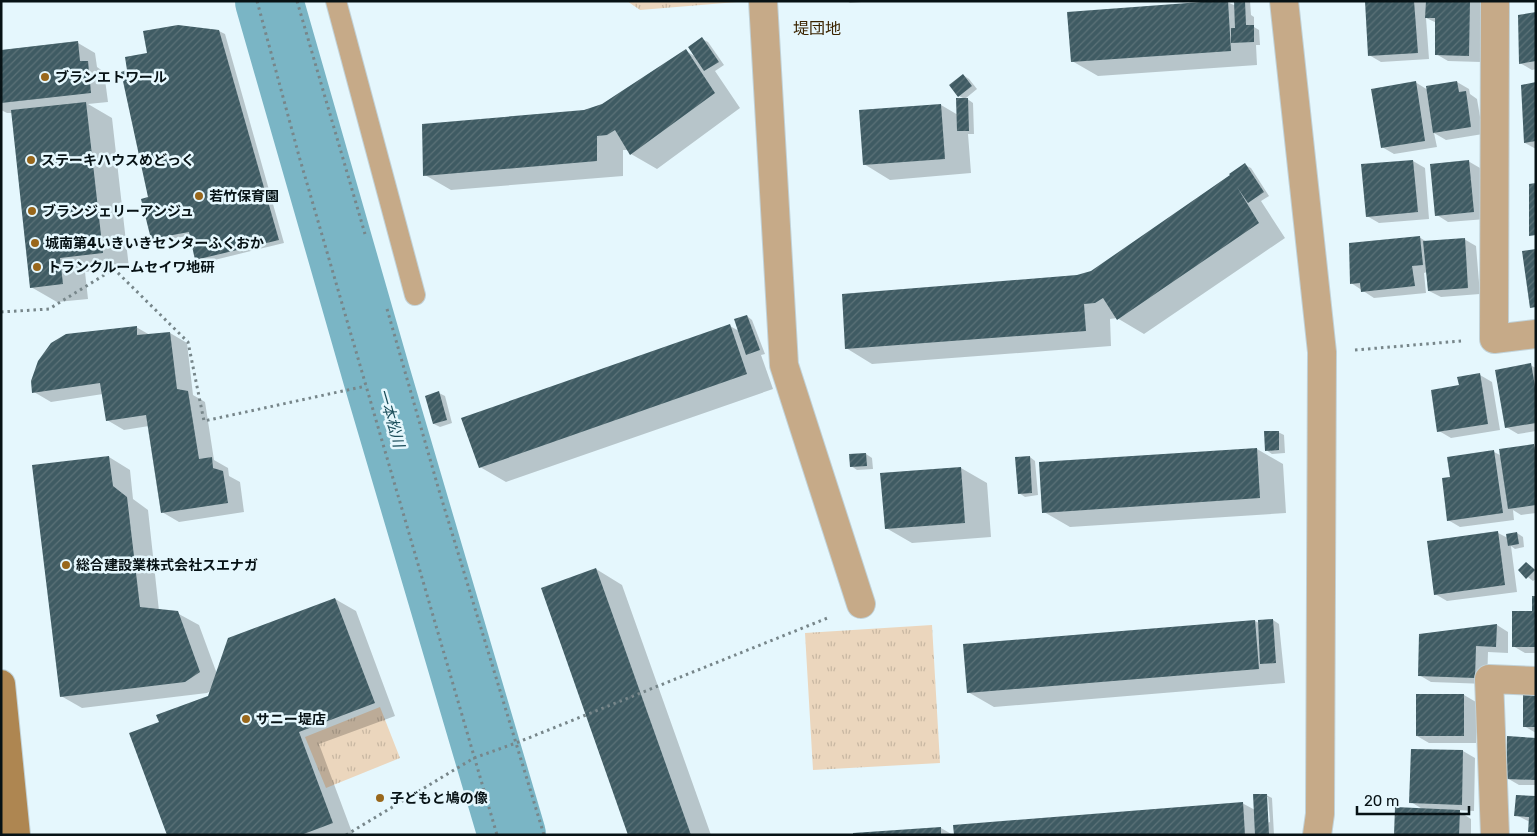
<svg xmlns="http://www.w3.org/2000/svg" width="1537" height="836" font-family="Rubik,'Noto Sans JP',sans-serif">
  <style>
    .park { fill: url(#park-tufts) }
    .shadow { fill: #0003; fill-rule: evenodd }
    .lines { fill: none; stroke-linecap: round; stroke-linejoin: round }
    .river { stroke: #7ab5c5; stroke-width: 68 }
    .building { fill: url(#building-hatch) }
    .service-casing { stroke: #c1d2d8; stroke-width: 22 }
    .pedestrian-casing { stroke: #c1d2d8; stroke-width: 30 }
    .minor-casing { stroke: #c1d2d8; stroke-width: 30 }
    .secondary-casing { stroke: #c1d2d8; stroke-width: 30 }
    .path { stroke: #77868a; stroke-width: 3; stroke-dasharray: 2.5 4; stroke-linecap: butt }
    .service { stroke: #c6aa88; stroke-width: 20 }
    .pedestrian { stroke: #c6aa88; stroke-width: 28 }
    .minor { stroke: #c6aa88; stroke-width: 28 }
    .secondary { stroke: #ae8651; stroke-width: 28 }
    .poi-dot { fill: #99671b; stroke: #e5f7fd; stroke-width: 2 }
    .labels { text-anchor: middle; dominant-baseline: central; stroke-width: 5; stroke-linejoin: round; paint-order: stroke }
    .poi-label { font-size: 14px; font-weight: bold; fill: #071215; stroke: #e5f7fd; text-anchor: start }
    .water-label { font-size: 15px; font-style: italic; fill: #194c59; stroke: #e5f7fd }
    .quarter-label { font-size: 16px; fill: #3b2400; stroke: #e5f7fd }
  </style>
  <defs>
    <pattern id="park-tufts" width="24" height="20" patternUnits="userSpaceOnUse" patternTransform="scale(1.25)"><rect width="24" height="20" fill="#ebd6bd"/><path d="M3 7l-1-3M5 7V3M7 7l1-3M15 17l-1-3M17 17v-4M19 17l1-3" fill="none" stroke="#c8b7a2"/></pattern>
    <pattern id="building-hatch" width="6" height="6" patternUnits="userSpaceOnUse" patternTransform="scale(1.25)"><rect width="6" height="6" fill="#3f5b63"/><path d="M-1 1l2-2M0 6l6-6M5 7l2-2" fill="none" stroke="#5c7278"/></pattern>
  </defs>
  <rect width="100%" height="100%" fill="#e5f7fd"/>
  <path class="park" d="M627 1H737V2L640 10Z
    M932 625 940 763 813 770 805 633Z
    M380 707 400 758 326 788 305 737Z"/>
  <path class="shadow" d="M847 1H874L850 3Z
    M1235 1H1250L1251 15 1254 17V27L1259 30 1260 45H1256L1257 65 1098 76 1072 61 1227 2 1236 6Z
    M1366 1H1482L1481 62 1448 61 1436 54 1437 23 1426 18 1429 59 1381 62 1369 55Z
    M1536 13V69L1532 70 1520 63Z
    M219 31 225 34 284 243 202 263 196 259 191 235 158 242 152 238 149 198 129 71 149 54Z
    M702 39 708 42 724 65 715 71 740 108 657 169 631 154 629 150H623V176L451 190 425 175 602 105 686 51 696 57Z
    M78 43 95 53 97 67 104 72 108 102 88 104 112 118 129 268 85 272 88 299 57 302 31 287 12 113H7L1 110V51Z
    M963 75 969 79 977 89 966 98 973 103 974 134H968L971 173 890 180 864 164 941 105 958 115 965 99 959 96Z
    M1415 82 1428 90 1457 82 1469 89 1470 94 1477 99 1483 134 1446 140 1434 133 1437 147 1394 154 1382 147Z
    M1536 84V149L1525 143Z
    M1413 161 1425 168 1429 219 1379 223 1367 216Z
    M1468 161 1480 168 1486 219 1448 222 1437 215Z
    M1245 165 1251 168 1269 196 1261 201 1285 238 1144 334 1117 318 1110 319 1111 346 872 364 846 348 1091 272Z
    M1419 237 1427 242 1464 239 1476 246 1480 294 1441 297 1429 291 1427 272 1424 273 1426 293 1374 298 1351 283Z
    M747 316 752 320 765 354 761 355 773 389 506 482 480 467 730 326 739 331Z
    M136 327 150 335 170 333 187 343 193 395 205 402 214 460 228 468 229 476 240 482 244 512 179 522 162 512 149 426 124 430 107 420 103 394 51 402 34 392Z
    M1530 365 1536 368V431L1518 434 1506 427Z
    M1480 375 1492 382 1500 430 1451 438 1439 431 1460 386Z
    M439 393 445 396 452 423 440 427 434 424Z
    M1278 432 1284 435 1285 453 1272 454 1266 450Z
    M1533 446 1536 447V513L1521 515 1513 510 1514 520 1460 527 1448 520 1494 452 1502 456Z
    M1257 449 1283 464 1286 513 1070 527 1044 512Z
    M866 454 872 458 873 469 857 470 851 466Z
    M109 457 130 470 133 499 148 510 159 611 177 613 199 625 217 674 335 599 356 611 395 716 319 744 353 835H168L161 723 209 697 212 690 207 693 82 708 61 696Z
    M1030 457 1035 461 1038 495 1025 497 1019 493Z
    M961 468 987 483 991 537 912 543 886 528Z
    M1498 533 1508 538 1517 533 1523 537 1524 547 1515 549 1511 546 1517 592 1447 601 1435 594Z
    M1527 563 1536 570V579L1533 581 1519 570Z
    M596 569 622 585 711 835H630Z
    M1536 597V653H1525L1513 646 1533 612Z
    M1273 620 1279 624 1285 683 994 707 968 692 1255 621 1259 623V621Z
    M1497 625 1508 632V653L1488 652 1487 684 1431 682 1419 675Z
    M1464 695 1476 702V743H1429L1417 736Z
    M1536 695V733L1524 726Z
    M1536 739V785H1519L1507 778Z
    M1463 751 1475 758 1474 811 1457 810 1471 819V835H1395L1424 810 1411 802Z
    M1266 795 1272 798 1274 835H955L1242 803 1255 810ZM1266 797H1268L1270 822 1267 823Z
    M1536 797V835H1535L1529 831 1530 822 1516 815Z
    M941 828 953 835H851Z"/>
  <g class="lines">
    <path class="river" d="M269 1 377 377 512 835"/>
  </g>
  <path class="building" d="M1215 1H1228L1231 51 1071 62 1067 12Z
    M1234 1H1245L1246 25H1254V42L1231 43V28H1235Z
    M1365 1H1414L1418 53 1368 56Z
    M1426 1H1470L1469 56 1435 55V18H1425Z
    M1536 12V61L1519 64 1518 15Z
    M178 25 219 30 279 240 195 260 189 232 151 239 141 199 148 197 121 72 127 70 125 57 147 53 143 31Z
    M702 37 719 62 704 71 688 47Z
    M78 41 80 61H88L91 93 1 103V50Z
    M686 49 715 93 630 155 615 130 607 135 597 136V161L423 176 422 124 584 110 602 104Z
    M963 74 972 86 958 97 949 85Z
    M1416 81 1425 141 1381 148 1371 89Z
    M1457 81 1459 92 1466 91 1471 127 1433 133 1426 86Z
    M1536 82V141L1524 143 1521 85Z
    M956 98H968L969 131H957Z
    M86 102 103 253 60 258 63 284 30 288 11 110Z
    M941 104 945 159 863 165 859 110Z
    M1413 160 1418 212 1366 217 1361 164Z
    M1469 160 1474 212 1435 216 1430 164Z
    M1245 163 1264 192 1248 203 1237 187 1259 223 1117 320 1103 298 1095 303 1084 304 1086 331 845 349 842 294 1077 275 1091 271 1230 175 1229 174Z
    M1536 183V235L1529 236V184Z
    M1420 236 1423 265 1412 266 1415 286 1361 292 1360 283 1350 284 1349 243Z
    M1465 238 1468 288 1428 291 1423 241Z
    M1536 249V307L1530 308 1522 251Z
    M747 315 760 350 746 355 734 319Z
    M730 324 747 374 479 468 461 418Z
    M137 326V335L170 332 177 389 188 391 199 459 212 457 213 468 223 471 228 503 161 513 146 415 106 421 100 383 32 393 31 381 38 361 51 343 66 334Z
    M1531 363 1536 392V423L1505 428 1495 370Z
    M1480 373 1488 424 1437 432 1431 390 1459 385 1457 377Z
    M439 391 447 420 433 424 425 396Z
    M1264 431H1279V450L1265 451Z
    M1534 444 1536 458V505L1508 509 1499 449Z
    M1257 448 1260 498 1042 513 1039 462Z
    M1494 450 1503 513 1447 521 1442 478 1450 477 1447 457Z
    M866 453 867 466 850 467 849 454Z
    M109 456 113 486 127 497 140 607 178 611 200 672 185 682 60 697 32 465Z
    M1030 456 1032 493 1018 494 1015 457Z
    M961 467 965 523 885 529 880 473Z
    M1498 531 1505 585 1434 595 1427 541Z
    M1517 532 1519 544 1508 546 1506 534Z
    M1526 562 1535 570 1526 579 1518 570Z
    M596 568 691 835H628L541 588Z
    M1532 596H1536V647H1512V611H1532Z
    M335 598 375 703 299 732 333 823 301 835H167L129 733 159 722 156 715 208 696 228 638Z
    M1273 619 1276 663 1260 664 1258 620Z
    M1255 620 1259 669 967 693 963 644Z
    M1497 624 1496 647 1476 646 1475 678 1418 676 1419 634Z
    M1416 694H1464V736H1416Z
    M1523 694H1536V727H1523Z
    M1507 736 1536 738V780L1506 779Z
    M1411 749 1463 750 1462 805 1409 803Z
    M1253 794H1267L1269 835H1255Z
    M1516 795 1536 796V832H1528L1529 817 1514 816Z
    M1243 802 1245 835H954L953 825Z
    M1395 807 1460 810 1459 835H1394Z
    M941 827V835H853V833Z"/>
  <g class="lines">
    <g class="service-casing">
      <path id="service" d="M336 1 415 295"/>
    </g>
    <g class="pedestrian-casing">
      <path id="pedestrian" d="M763 1 784 365 861 604"/>
    </g>
    <g class="minor-casing">
      <path id="minor" d="M1284 1 1322 352 1320 814 1317 835
        M1495 1 1494 339 1536 334
        M1495 835 1489 679 1536 681"/>
    </g>
    <g class="secondary-casing">
      <path id="secondary" d="M1 684 16 835"/>
    </g>
    <path class="path" d="M257 1 299 156 497 835
      M297 1 365 234
      M387 309 438 487 544 835
      M1 312 49 309 114 269 188 342 204 421 366 386
      M1355 350 1461 341
      M346 835 474 758 516 743 830 617"/>
    <use href="#service" class="service"/>
    <use href="#pedestrian" class="pedestrian"/>
    <use href="#minor" class="minor"/>
    <use href="#secondary" class="secondary"/>
  </g>
  <g class="poi-dot">
    <circle cx="45" cy="77" r="5"/>
    <circle cx="31" cy="160" r="5"/>
    <circle cx="199" cy="196" r="5"/>
    <circle cx="32" cy="211" r="5"/>
    <circle cx="35" cy="243" r="5"/>
    <circle cx="37" cy="267" r="5"/>
    <circle cx="66" cy="565" r="5"/>
    <circle cx="246" cy="719" r="5"/>
    <circle cx="380" cy="798" r="5"/>
  </g>
  <g class="labels">
    <g class="poi-label">
      <text x="55" y="77">ブランエトワール</text>
      <text x="41" y="160">ステーキハウスめどっく</text>
      <text x="209" y="196">若竹保育園</text>
      <text x="42" y="211">ブランジェリーアンジュ</text>
      <text x="45" y="243">城南第4いきいきセンターふくおか</text>
      <text x="47" y="267">トランクルームセイワ地研</text>
      <text x="76" y="565">総合建設業株式会社スエナガ</text>
      <text x="256" y="719">サニー堤店</text>
      <text x="390" y="798">子どもと鳩の像</text>
    </g>
    <g class="water-label">
      <text transform="translate(391 418) rotate(74)">一本松川</text>
    </g>
    <g class="quarter-label">
      <text x="817" y="28">堤団地</text>
    </g>
  </g>
  <rect width="1537" height="836" fill="none" stroke="#071215" stroke-width="5"/>
  <path d="M1357 806v8h112v-8" fill="none" stroke="#071215" stroke-width="2.5"/>
  <text x="1364" y="806" font-size="15" fill="#071215" stroke="#e5f7fd" stroke-width="4" paint-order="stroke">20 m</text>
</svg>
